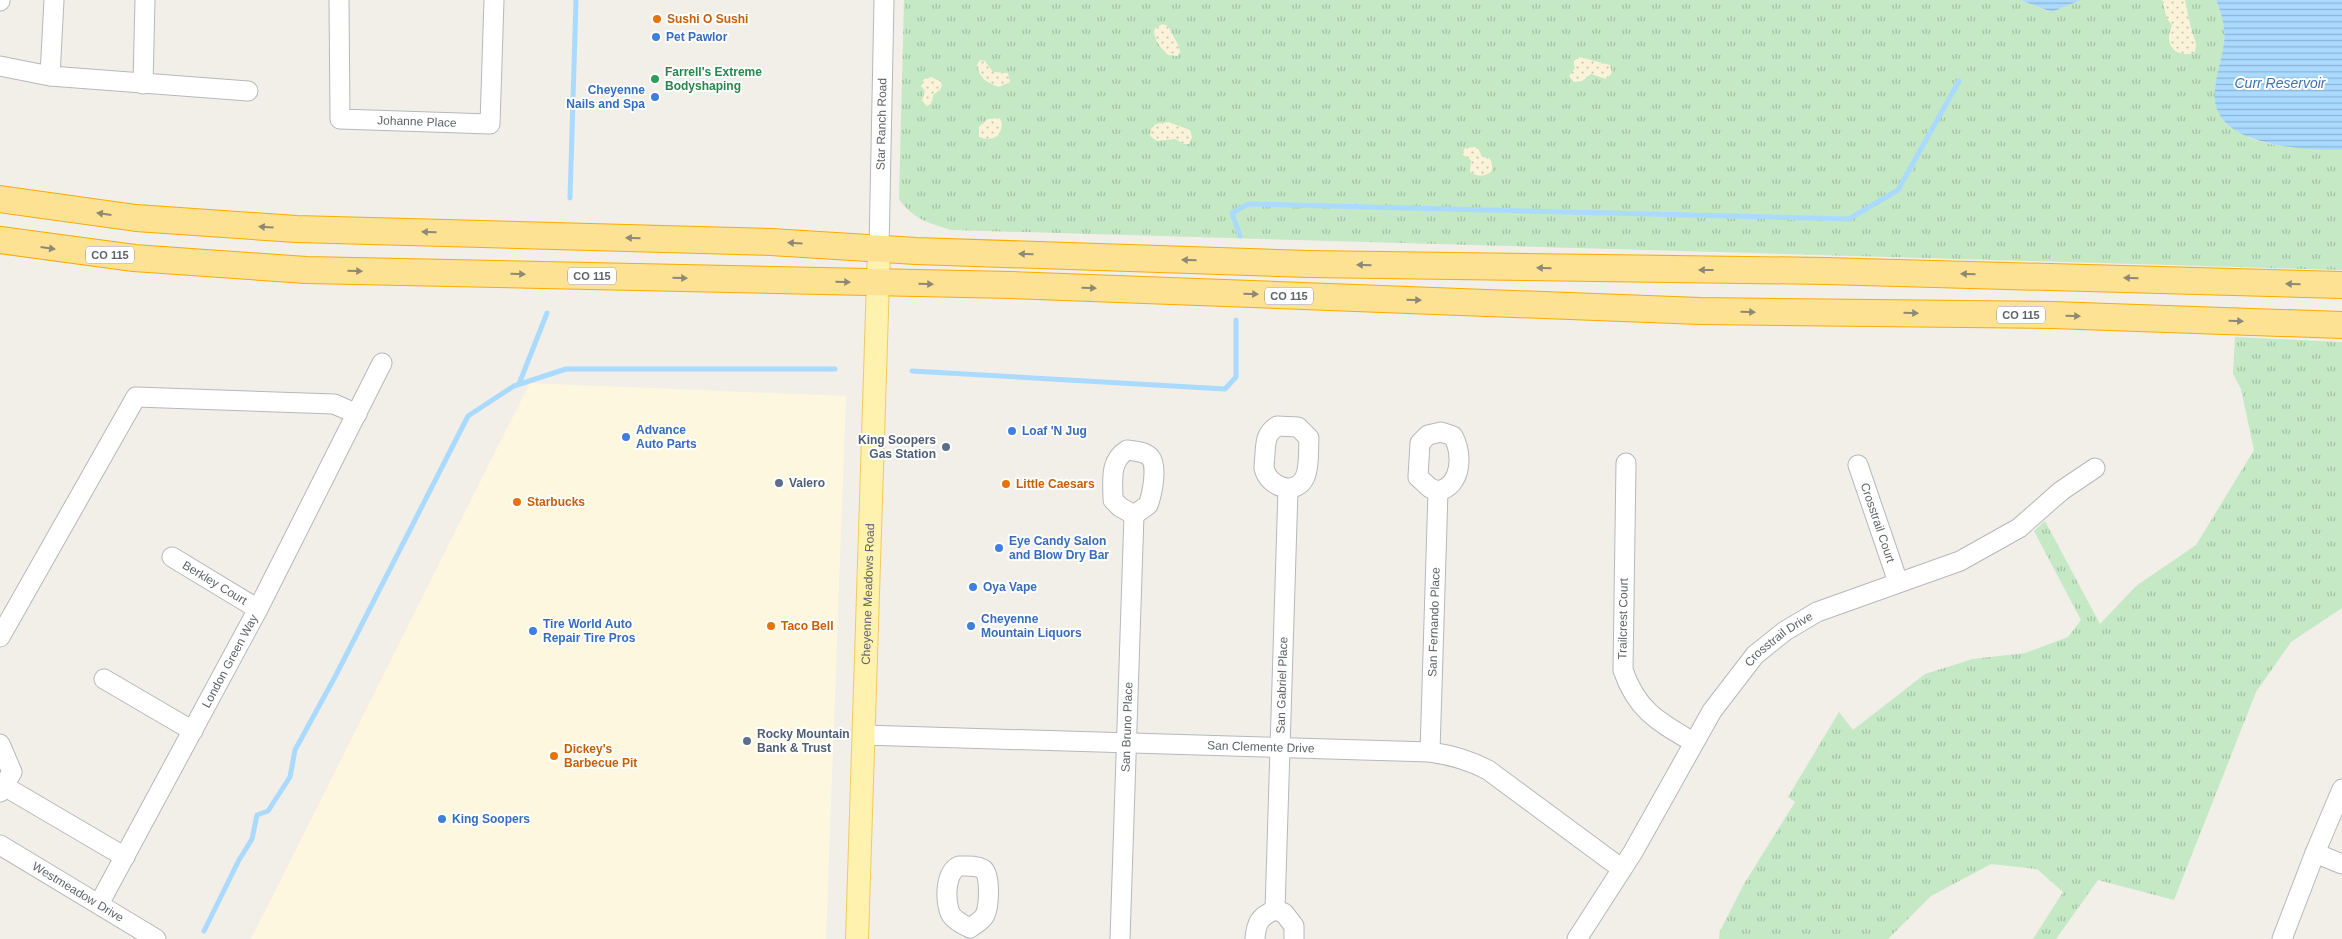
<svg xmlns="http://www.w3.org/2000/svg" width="2342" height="939" font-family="Arial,sans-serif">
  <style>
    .commercial { fill: #fef7e0 }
    .grass { fill: url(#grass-tufts) }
    .sand { fill: url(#sand-dots) }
    .water { fill: url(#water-rules) }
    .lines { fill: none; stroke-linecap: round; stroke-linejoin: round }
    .stream { stroke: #aadaff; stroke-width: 5 }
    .minor-casing { stroke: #b5b8bc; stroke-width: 21 }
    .major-casing { stroke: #f2c960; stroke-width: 24 }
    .highway-casing { stroke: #f9ab00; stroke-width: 28 }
    .minor { stroke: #fff; stroke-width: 19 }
    .major { stroke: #fff2af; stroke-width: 22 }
    .highway { stroke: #fde293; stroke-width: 26 }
    .oneway { fill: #8e8975 }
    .food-dot { fill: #e8710a; stroke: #fff; stroke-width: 2 }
    .shop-dot { fill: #3f7fe0; stroke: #fff; stroke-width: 2 }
    .leisure-dot { fill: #2e9e5b; stroke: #fff; stroke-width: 2 }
    .service-dot { fill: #5c6f8a; stroke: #fff; stroke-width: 2 }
    .labels { text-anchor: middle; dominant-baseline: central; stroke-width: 4; stroke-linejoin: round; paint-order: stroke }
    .shield { fill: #fff; stroke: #8f9295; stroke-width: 1 }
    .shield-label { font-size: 11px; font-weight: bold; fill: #5f6368 }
    .food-label { font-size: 12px; font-weight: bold; fill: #c56008; stroke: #fff; text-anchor: start }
    .shop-label { font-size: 12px; font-weight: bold; fill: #366cbe; stroke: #fff; text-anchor: start }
    .leisure-label { font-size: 12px; font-weight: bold; fill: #27864d; stroke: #fff; text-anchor: start }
    .street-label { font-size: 12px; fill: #5f6368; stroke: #fff }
    .service-label { font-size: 12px; font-weight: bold; fill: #4e5e75; stroke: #fff; text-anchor: start }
    .water-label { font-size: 14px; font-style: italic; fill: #4174aa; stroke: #fff }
  </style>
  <defs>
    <pattern id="grass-tufts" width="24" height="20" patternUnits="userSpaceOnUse" patternTransform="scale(1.25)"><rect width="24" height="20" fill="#c5e8c5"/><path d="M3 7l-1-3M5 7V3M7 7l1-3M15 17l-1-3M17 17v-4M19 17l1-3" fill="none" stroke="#a3c0a4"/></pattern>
    <pattern id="sand-dots" width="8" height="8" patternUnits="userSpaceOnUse" patternTransform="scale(1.25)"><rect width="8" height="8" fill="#fbf3d9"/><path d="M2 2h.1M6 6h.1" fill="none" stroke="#cec8b4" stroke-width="1.8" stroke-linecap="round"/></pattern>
    <pattern id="water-rules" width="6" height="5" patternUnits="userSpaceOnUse" patternTransform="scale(1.25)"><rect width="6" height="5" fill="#aadaff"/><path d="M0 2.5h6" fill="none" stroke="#8eb4d2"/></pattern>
  </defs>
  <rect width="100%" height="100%" fill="#f1efe8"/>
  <path class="commercial" d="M530 383 846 396 826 939H251Z"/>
  <path class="grass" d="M904 0H2020L2052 12 2081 0H2216C2232 37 2223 54 2215 91L2249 138 2269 144 2342 150V270L951 230C929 223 913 219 899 199Z
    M2235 337 2342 342V608L2291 642 2256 692 2174 900 2098 880 2056 939H2033L2063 892 2037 869 1991 864 1931 896 1888 939H1719L1720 931 1744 884 1795 802 1788 797 1839 712 1853 730 1925 674 1973 659 2025 653 2068 637 2081 620 2034 531 2045 521 2100 624 2136 586 2196 545 2254 450 2241 389 2233 374Z"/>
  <path class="sand" d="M2162 0H2185L2190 24 2196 44 2195 52C2183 58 2168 51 2169 37 2169 32 2171 29 2172 25L2167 19Z
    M1163 24 1169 27C1172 36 1179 43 1180 52L1177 56 1168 55C1161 48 1152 39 1155 28Z
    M1579 57 1610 65 1612 73 1606 79 1591 74 1582 81 1574 82 1569 76 1575 68 1573 62Z
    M980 60 985 61 993 72 1008 73 1010 82 999 87C987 83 979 78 977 65Z
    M931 77 940 81 942 85 940 90 933 95 932 103 927 106 922 101 925 91 921 86 924 79Z
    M999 118 1002 122C1002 137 993 142 979 137V127L988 119Z
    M1168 122 1190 130 1192 137 1189 144H1184L1175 139 1157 141 1150 136 1151 129 1156 124Z
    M1474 147 1478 148 1482 157 1489 158 1492 162V171C1485 177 1478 177 1470 172L1471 160 1462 154 1465 148Z"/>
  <path class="water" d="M2020 0H2081L2052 12Z
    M2216 0H2342V150C2304 150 2208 147 2215 90 2220 50 2233 41 2216 0Z"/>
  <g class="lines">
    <path class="stream" d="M570 198 576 0
      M1240 236 1232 213 1248 204 1849 219 1898 190 1959 81
      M912 371 1225 389 1236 377V320
      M519 384 547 313
      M204 931 239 860 252 839 257 815 268 811 290 777 295 750 336 675 468 416 514 386 566 369H835"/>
    <g class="minor-casing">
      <g id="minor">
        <path id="s1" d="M339 0 340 119 490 124 494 0"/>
        <path d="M0 1V0"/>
        <path d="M0 66 50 76 248 91"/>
        <path d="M50 76 54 0"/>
        <path d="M143 84 145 0"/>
        <path id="s2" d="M879 249 884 0"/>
        <path d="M1277 426 1298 427 1309 438C1308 449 1310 466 1305 477 1296 497 1268 487 1264 468 1264 464 1265 457 1265 453 1266 440 1266 434 1277 426Z"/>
        <path d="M1441 432 1453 436C1463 454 1462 486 1438 491L1430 488 1418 477 1420 443 1428 435Z"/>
        <path d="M1127 450C1134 451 1144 451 1150 457 1158 466 1152 495 1148 505L1134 515 1120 507 1113 500C1113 481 1109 461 1127 450Z"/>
        <path d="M1626 463 1623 670C1637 711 1659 722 1693 742"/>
        <path id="s3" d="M1858 465 1898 582"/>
        <path id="s4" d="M172 557 258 609"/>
        <path d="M0 637 136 397 334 404 357 414"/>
        <path d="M104 679 193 731"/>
        <path id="s5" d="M863 735 1430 752C1451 755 1469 760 1488 770L1622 869"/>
        <path d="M0 744 12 772 0 792"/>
        <path id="s6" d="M1430 752 1438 491"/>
        <path d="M4 786 125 857"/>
        <path id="s7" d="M0 845 156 939"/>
        <path d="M2315 853 2342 864"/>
        <path d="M959 866C967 866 976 865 983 869 991 875 989 907 985 915 982 921 975 924 970 928 962 924 951 919 949 910 945 896 946 872 959 866Z"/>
        <path id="s8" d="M99 904 258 609 382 363"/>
        <path id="s9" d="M1275 910 1288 489"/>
        <path id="s10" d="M1120 939 1134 515"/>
        <path d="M1255 939C1256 923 1260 916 1275 910L1284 913 1294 926V939"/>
        <path id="s11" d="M1577 939 1633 852 1712 711 1755 655 1785 631 1817 612 1960 561 2019 528 2061 491 2095 468"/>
        <path d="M2282 939 2315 853 2342 789"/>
      </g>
    </g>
    <g class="major-casing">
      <g id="major">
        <path id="s12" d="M857 939 879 249"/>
      </g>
    </g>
    <g class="highway-casing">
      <path id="highway" d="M0 199 136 218 296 229 771 242 916 251 1308 264 1825 271 2342 285
        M0 240 134 258 306 270 1012 285 1700 311 2052 315 2342 325"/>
    </g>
    <use href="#minor" class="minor"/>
    <use href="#major" class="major"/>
    <use href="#highway" class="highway"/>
  </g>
  <defs><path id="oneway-solid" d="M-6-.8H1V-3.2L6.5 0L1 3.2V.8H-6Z" transform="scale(1.25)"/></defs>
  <g class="oneway">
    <use href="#oneway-solid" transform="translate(104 214) rotate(-172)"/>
    <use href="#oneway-solid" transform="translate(266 227) rotate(-176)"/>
    <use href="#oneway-solid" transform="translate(429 232) rotate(-178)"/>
    <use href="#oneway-solid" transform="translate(633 238) rotate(-178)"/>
    <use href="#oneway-solid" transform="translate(795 243) rotate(-177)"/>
    <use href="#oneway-solid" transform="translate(48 248) rotate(8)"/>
    <use href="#oneway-solid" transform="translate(1026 254) rotate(-178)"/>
    <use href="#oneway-solid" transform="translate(1189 260) rotate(-178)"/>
    <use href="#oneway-solid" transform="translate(1364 265) rotate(-179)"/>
    <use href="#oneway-solid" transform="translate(1544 268) rotate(-179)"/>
    <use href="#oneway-solid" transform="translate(1706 270) rotate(-180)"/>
    <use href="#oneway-solid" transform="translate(355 271) rotate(1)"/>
    <use href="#oneway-solid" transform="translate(518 274) rotate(1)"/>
    <use href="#oneway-solid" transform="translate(1968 274) rotate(-179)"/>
    <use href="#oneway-solid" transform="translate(680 278) rotate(1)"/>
    <use href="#oneway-solid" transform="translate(2131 278) rotate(-178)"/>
    <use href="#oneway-solid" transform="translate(843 282) rotate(1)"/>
    <use href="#oneway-solid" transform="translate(926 284) rotate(1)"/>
    <use href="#oneway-solid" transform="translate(2293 284) rotate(-178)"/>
    <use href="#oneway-solid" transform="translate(1089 288) rotate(2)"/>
    <use href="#oneway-solid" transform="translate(1251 294) rotate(2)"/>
    <use href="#oneway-solid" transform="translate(1414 300) rotate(2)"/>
    <use href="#oneway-solid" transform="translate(1748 312) rotate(1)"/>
    <use href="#oneway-solid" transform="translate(1911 313) rotate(1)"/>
    <use href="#oneway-solid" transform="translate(2073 316) rotate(2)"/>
    <use href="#oneway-solid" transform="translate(2236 321) rotate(2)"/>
  </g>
  <g class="food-dot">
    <circle cx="657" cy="19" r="5"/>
    <circle cx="1006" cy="484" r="5"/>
    <circle cx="517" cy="502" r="5"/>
    <circle cx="771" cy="626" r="5"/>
    <circle cx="554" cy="756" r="5"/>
  </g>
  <g class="shop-dot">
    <circle cx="656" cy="37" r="5"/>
    <circle cx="655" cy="97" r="5"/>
    <circle cx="1012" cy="431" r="5"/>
    <circle cx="626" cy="437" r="5"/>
    <circle cx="999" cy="548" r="5"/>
    <circle cx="973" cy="587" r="5"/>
    <circle cx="971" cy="626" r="5"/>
    <circle cx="533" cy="631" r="5"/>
    <circle cx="442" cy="819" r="5"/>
  </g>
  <circle class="leisure-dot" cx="655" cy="79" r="5"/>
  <g class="service-dot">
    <circle cx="946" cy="447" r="5"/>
    <circle cx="779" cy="483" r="5"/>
    <circle cx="747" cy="741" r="5"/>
  </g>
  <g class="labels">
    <g class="shield">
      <rect x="86" y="246.5" width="48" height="17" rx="4"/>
      <rect x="568" y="267.5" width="48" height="17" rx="4"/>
      <rect x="1265" y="287.5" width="48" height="17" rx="4"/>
      <rect x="1997" y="306.5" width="48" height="17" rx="4"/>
    </g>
    <g class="shield-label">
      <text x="110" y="255">CO 115</text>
      <text x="592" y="276">CO 115</text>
      <text x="1289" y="296">CO 115</text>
      <text x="2021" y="315">CO 115</text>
    </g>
    <g class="food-label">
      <text x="667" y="19">Sushi O Sushi</text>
      <text x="1016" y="484">Little Caesars</text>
      <text x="527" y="502">Starbucks</text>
      <text x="781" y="626">Taco Bell</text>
      <text x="564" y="749">Dickey's<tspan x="564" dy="14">Barbecue Pit</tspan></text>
    </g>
    <g class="shop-label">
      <text x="666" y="37">Pet Pawlor</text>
      <text x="645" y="90" text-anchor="end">Cheyenne<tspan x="645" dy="14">Nails and Spa</tspan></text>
      <text x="636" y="430">Advance<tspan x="636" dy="14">Auto Parts</tspan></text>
      <text x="1022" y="431">Loaf 'N Jug</text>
      <text x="1009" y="541">Eye Candy Salon<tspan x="1009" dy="14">and Blow Dry Bar</tspan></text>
      <text x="983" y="587">Oya Vape</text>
      <text x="981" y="619">Cheyenne<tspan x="981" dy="14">Mountain Liquors</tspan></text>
      <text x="543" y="624">Tire World Auto<tspan x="543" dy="14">Repair Tire Pros</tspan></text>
      <text x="452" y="819">King Soopers</text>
    </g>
    <g class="leisure-label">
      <text x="665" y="72">Farrell's Extreme<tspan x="665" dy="14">Bodyshaping</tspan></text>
    </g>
    <g class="street-label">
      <text stroke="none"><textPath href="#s1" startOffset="196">Johanne Place</textPath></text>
      <text stroke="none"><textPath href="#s2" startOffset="125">Star Ranch Road</textPath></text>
      <text stroke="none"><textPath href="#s3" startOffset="61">Crosstrail Court</textPath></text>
      <text stroke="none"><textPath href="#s4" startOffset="50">Berkley Court</textPath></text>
      <text stroke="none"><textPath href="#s12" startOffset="345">Cheyenne Meadows Road</textPath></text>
      <text transform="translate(1623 619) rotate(-89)">Trailcrest Court</text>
      <text stroke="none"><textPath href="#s6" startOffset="130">San Fernando Place</textPath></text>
      <text stroke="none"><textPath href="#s11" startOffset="364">Crosstrail Drive</textPath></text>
      <text stroke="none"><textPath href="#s8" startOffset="276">London Green Way</textPath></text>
      <text stroke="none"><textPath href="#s9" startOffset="225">San Gabriel Place</textPath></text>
      <text stroke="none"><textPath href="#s10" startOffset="212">San Bruno Place</textPath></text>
      <text stroke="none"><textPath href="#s5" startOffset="398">San Clemente Drive</textPath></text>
      <text stroke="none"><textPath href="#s7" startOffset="91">Westmeadow Drive</textPath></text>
    </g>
    <g class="service-label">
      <text x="936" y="440" text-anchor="end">King Soopers<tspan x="936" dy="14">Gas Station</tspan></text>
      <text x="789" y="483">Valero</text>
      <text x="757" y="734">Rocky Mountain<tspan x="757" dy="14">Bank &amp; Trust</tspan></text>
    </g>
    <g class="water-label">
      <text x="2280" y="83">Curr Reservoir</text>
    </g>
  </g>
</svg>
